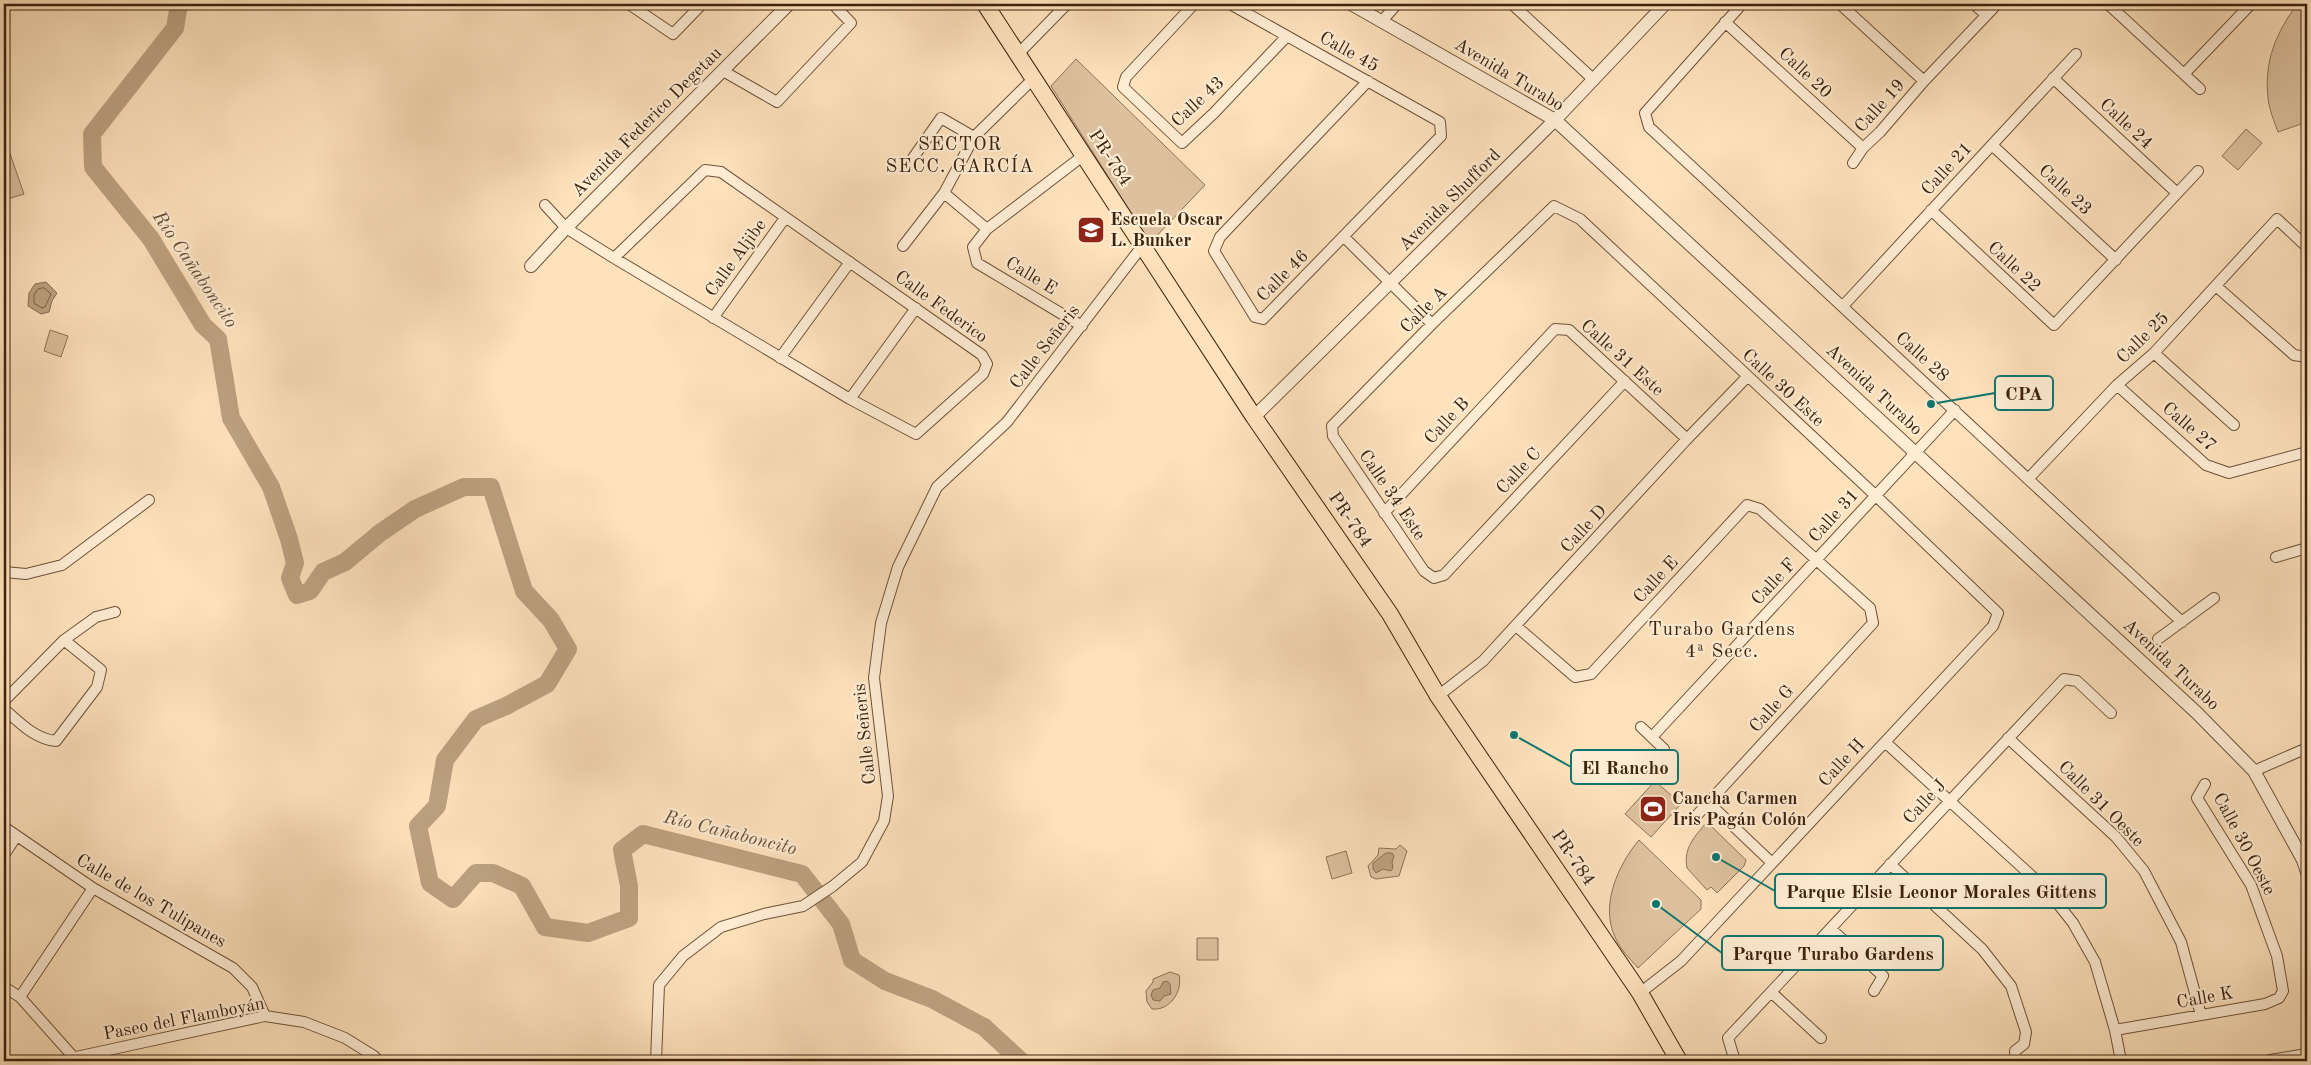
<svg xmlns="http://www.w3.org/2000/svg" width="2311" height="1065" font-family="'Old Standard TT',serif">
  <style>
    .green { fill: #ddc19e; stroke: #8d7255 }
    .water { fill: #bca180; stroke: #896e52 }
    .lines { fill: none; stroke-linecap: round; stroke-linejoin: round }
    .shore { stroke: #7c6246; stroke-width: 1 }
    .river { stroke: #bca180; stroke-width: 18 }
    .minor-casing { stroke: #6d5238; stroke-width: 12 }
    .tertiary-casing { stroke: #6d5238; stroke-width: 14 }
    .primary-casing { stroke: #3d220c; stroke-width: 18 }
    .minor { stroke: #feecd3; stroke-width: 10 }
    .tertiary { stroke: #feecd3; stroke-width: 12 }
    .primary { stroke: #fee2bc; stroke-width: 16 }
    .labels { text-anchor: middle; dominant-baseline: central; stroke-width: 4.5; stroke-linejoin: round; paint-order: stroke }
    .street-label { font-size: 18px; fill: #3d220c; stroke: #feecd3 }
    .poi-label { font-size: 18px; font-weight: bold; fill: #3d220c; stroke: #feecd3; text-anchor: start }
    .neighbourhood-label { font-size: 19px; letter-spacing: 1px; fill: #3d220c; stroke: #feecd3 }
    .water-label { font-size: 19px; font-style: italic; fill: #694e35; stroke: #feecd3 }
    .leader { fill: none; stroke: #0f766e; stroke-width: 2 }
    .callout-dot { fill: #0f766e; stroke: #feecd3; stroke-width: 2 }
    .callout { fill: #feecd3; stroke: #0f766e; stroke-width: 2 }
    .callout-label { font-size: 19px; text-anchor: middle; font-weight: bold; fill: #3d220c }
  </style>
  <rect width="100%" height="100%" fill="#fee2bc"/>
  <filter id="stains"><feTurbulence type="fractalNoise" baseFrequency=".004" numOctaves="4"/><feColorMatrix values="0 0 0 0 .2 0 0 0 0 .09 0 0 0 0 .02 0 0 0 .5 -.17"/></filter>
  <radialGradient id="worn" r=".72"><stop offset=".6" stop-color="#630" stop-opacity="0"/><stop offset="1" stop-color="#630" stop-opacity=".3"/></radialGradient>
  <path class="green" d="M2297 4H2307V122L2278 132C2274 121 2269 109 2268 98 2264 60 2276 34 2297 4Z
    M1076 59 1205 185 1150 243 1051 86Z
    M2246 129 2262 143 2238 170 2222 156Z
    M7 145 24 194 4 200V146Z
    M50 330 68 336 61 357 44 351Z
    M1655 781 1681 804 1651 837 1625 814Z
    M1707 822 1746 860 1744 866 1717 893 1711 887 1707 890 1687 868C1683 848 1695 836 1707 822Z
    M1639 840 1701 900V909L1638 968C1630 959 1620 949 1615 937 1600 905 1618 865 1639 840Z
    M1400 845 1407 851 1399 876 1376 879 1371 877 1368 866 1378 855 1379 848 1396 849Z
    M1346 851 1352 873 1332 879 1326 857Z
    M1197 938H1218V960H1197Z
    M1170 972 1179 975C1183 991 1170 1011 1152 1009L1147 1002 1146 991 1153 982V979Z"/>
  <path class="water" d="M46 282 57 293 52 301 49 312 41 314 28 306 29 293 35 284Z
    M1386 853H1392L1394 856 1392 862 1393 868 1391 871 1383 869 1376 873 1373 869V863Z
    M1167 981 1170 984 1171 994 1164 996 1160 1001 1153 1000 1151 995 1153 990 1160 988 1163 982Z"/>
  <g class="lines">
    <path class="shore" d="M44 288 51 294 45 307 42 308 34 303V295L38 289Z"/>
    <path class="river" d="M179 4 175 28 92 134 93 167 151 239 203 325 218 339 231 418 271 487 289 539 295 563 290 578 297 595 310 591 323 572 345 562 380 533 415 509 464 487H491L524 591 551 620 568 649 547 684 506 706 476 719 445 760 437 806 418 826 430 883 453 899 476 873H493L522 886 545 927 588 933 629 918V886L622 850 643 834 802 874 841 924 852 960 885 981 932 999 984 1027 1021 1061"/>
    <g class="minor-casing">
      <path id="minor" d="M629 4 673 34 702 4
        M1194 4 1126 77 1123 87 1182 143 1214 113 1287 36
        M1230 4C1300 44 1370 82 1440 122L1441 136 1263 319 1255 317 1214 251 1220 237 1368 81
        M1512 4 1594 80
        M1742 4 1645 113 1649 127 2182 622
        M1840 4 1924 81
        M1974 4 1986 15
        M2108 4 2200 89
        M1382 21 1397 4
        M1725 22 1863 148
        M1018 54 1067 4
        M723 71 777 102 851 23 833 4
        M2184 74 2251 4
        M2053 78 2177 193
        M1992 145 2116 260
        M1853 163 1863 148 1880 132 1924 81 1997 4
        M906 168 941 118 974 137
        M944 193 987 229
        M545 205 566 228 614 258 850 399 916 434 983 374 987 364 982 355 721 172 705 170 614 258
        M1931 210 2054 325 2198 171
        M1344 237 1432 324
        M903 246 944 193 974 137 1034 78
        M2216 286 2294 355 2307 357
        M1843 306 2076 54
        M713 318 785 218
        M1082 326 977 263 973 247 987 229 1084 155
        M2154 353 2234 425
        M780 358 850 262
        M1625 381 1444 575 1434 578 1424 571 1333 436 1332 426 1432 324 1554 206 1580 219 1875 495 1998 613 1993 626 1681 961 1640 993
        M2117 385 2206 465 2229 473 2307 452
        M850 399 916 308
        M2029 478 2117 385 2154 353 2277 219 2307 247
        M1384 513 1555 329 1569 330 1687 439
        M2276 557 2307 548
        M4 572 26 574 62 565 149 500
        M1516 626 1575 677 1591 674 1747 505 1760 509 1870 608 1873 623 1697 815
        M2158 639 2214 598
        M1438 696 1483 661 1687 439 1747 377
        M4 701 64 640 96 617 115 612
        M4 709C20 723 35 739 56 741L97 687 101 670 64 640
        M1641 727 1664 749
        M1652 737 1955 410
        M2008 738 2116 837 2144 871 2181 942 2201 1015
        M1885 742 2047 890 2073 923 2095 962 2115 1030 2121 1061
        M2254 771 2307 748
        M1709 803 1771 862
        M4 827 93 888 233 968 252 987 265 1016
        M4 855 16 837
        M1890 864 1982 949 2011 986 2026 1032 2024 1044 2015 1051 2016 1061
        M1831 929 1883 976 1874 991
        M4 987 20 997 77 1061
        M1771 992 1821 1038
        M20 997 93 888
        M2115 1030 2265 1004 2279 998 2283 991 2277 956 2251 885 2197 798 2205 784
        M76 1057 265 1016 304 1022 345 1038 374 1056 378 1061
        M656 1061 659 985 683 956 721 927 764 914 803 906 833 886 862 862 884 821 888 796 874 678 881 623 898 567 937 487 1007 422 1143 245
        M1735 1061 1728 1038 2064 679 2077 681 2111 713"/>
    </g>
    <g class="tertiary-casing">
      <path id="tertiary" d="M1351 4 1555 120 2197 713 2254 771 2303 860 2307 872
        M531 266 566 228 789 4
        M1254 417 1555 120 1665 4
        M2270 1061 2307 1055"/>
    </g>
    <g class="primary-casing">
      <path id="primary" d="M985 4 1254 417 1390 614 1438 696 1640 993 1679 1061"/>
    </g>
    <use href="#minor" class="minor"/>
    <use href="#tertiary" class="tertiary"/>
    <use href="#primary" class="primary"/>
  </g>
  <defs>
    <g id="school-square" transform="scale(1.4375)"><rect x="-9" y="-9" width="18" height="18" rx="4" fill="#8f2418" stroke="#feecd3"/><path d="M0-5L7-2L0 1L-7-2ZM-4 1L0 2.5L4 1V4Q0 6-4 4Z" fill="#fff"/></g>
    <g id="stadium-square" transform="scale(1.4375)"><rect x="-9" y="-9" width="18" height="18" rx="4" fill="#8f2418" stroke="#feecd3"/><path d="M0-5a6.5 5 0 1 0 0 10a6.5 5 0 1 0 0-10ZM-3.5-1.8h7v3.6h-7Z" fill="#fff"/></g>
  </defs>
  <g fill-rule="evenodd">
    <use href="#school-square" x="1091" y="230"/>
    <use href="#stadium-square" x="1653" y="809"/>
  </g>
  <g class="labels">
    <g class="street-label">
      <text transform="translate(1349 52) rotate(29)">Calle 45</text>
      <text transform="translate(1805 73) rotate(43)">Calle 20</text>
      <text transform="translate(1509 75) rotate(31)">Avenida Turabo</text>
      <text transform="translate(1198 102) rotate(-43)">Calle 43</text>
      <text transform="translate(1880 106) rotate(-48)">Calle 19</text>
      <text transform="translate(647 122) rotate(-45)">Avenida Federico Degetau</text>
      <text transform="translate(2126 124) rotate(43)">Calle 24</text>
      <text transform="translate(1110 158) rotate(57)">PR-784</text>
      <text transform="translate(1947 169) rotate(-47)">Calle 21</text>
      <text transform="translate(2065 190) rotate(43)">Calle 23</text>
      <text transform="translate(1450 200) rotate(-45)">Avenida Shufford</text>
      <text transform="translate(736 258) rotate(-54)">Calle Aljibe</text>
      <text transform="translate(2014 267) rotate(43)">Calle 22</text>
      <text transform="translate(1031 276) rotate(31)">Calle E</text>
      <text transform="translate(1283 276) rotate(-45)">Calle 46</text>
      <text transform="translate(941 307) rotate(36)">Calle Federico</text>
      <text transform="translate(1424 310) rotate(-45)">Calle A</text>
      <text transform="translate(2143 338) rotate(-44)">Calle 25</text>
      <text transform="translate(1045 347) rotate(-52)">Calle Señeris</text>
      <text transform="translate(1922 357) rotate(42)">Calle 28</text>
      <text transform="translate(1622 358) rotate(42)">Calle 31 Este</text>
      <text transform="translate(1783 388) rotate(43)">Calle 30 Este</text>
      <text transform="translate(1874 390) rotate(43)">Avenida Turabo</text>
      <text transform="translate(1447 421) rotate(-47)">Calle B</text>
      <text transform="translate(2189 427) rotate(41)">Calle 27</text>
      <text transform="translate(1519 471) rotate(-47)">Calle C</text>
      <text transform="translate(1392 495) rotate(56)">Calle 34 Este</text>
      <text transform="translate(1834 516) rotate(-48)">Calle 31</text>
      <text transform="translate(1350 520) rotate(56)">PR-784</text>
      <text transform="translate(1584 529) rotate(-47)">Calle D</text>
      <text transform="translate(1656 580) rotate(-47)">Calle E</text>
      <text transform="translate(1774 582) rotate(-47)">Calle F</text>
      <text transform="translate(2171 665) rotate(43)">Avenida Turabo</text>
      <text transform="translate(1772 709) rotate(-48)">Calle G</text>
      <text transform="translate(865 734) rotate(-96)">Calle Señeris</text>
      <text transform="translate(1842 763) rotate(-47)">Calle H</text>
      <text transform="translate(1925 802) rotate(-47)">Calle J</text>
      <text transform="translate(2101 804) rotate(45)">Calle 31 Oeste</text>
      <text transform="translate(2244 844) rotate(62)">Calle 30 Oeste</text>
      <text transform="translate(1573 858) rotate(56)">PR-784</text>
      <text transform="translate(151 901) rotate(30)">Calle de los Tulipanes</text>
      <text transform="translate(2205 998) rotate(-10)">Calle K</text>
      <text transform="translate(184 1019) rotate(-11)">Paseo del Flamboyán</text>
    </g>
    <g class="poi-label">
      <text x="1110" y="220">Escuela Oscar<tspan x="1110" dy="21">L. Bunker</tspan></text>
      <text x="1672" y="799">Cancha Carmen<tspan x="1672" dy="21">Iris Pagán Colón</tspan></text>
    </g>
    <g class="neighbourhood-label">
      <text x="960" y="145">SECTOR<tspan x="960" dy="22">SECC. GARCÍA</tspan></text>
      <text x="1722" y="630">Turabo Gardens<tspan x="1722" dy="22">4ª Secc.</tspan></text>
    </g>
    <g class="water-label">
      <text transform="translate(194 270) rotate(56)">Río Cañaboncito</text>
      <text transform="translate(730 834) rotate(14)">Río Cañaboncito</text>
    </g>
  </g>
  <path class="leader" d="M1931 404L1995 393M1514 735L1571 767M1716 857L1775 891M1656 904L1722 953"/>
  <g class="callout-dot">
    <circle cx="1931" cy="404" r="5"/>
    <circle cx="1514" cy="735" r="5"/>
    <circle cx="1716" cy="857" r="5"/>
    <circle cx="1656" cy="904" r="5"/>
  </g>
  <g class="callout">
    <rect x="1995" y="376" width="58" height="34" rx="5"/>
    <rect x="1571" y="750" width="107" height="34" rx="5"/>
    <rect x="1775" y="874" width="331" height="34" rx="5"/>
    <rect x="1722" y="936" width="221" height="34" rx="5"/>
  </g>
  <g class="callout-label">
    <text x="2024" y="400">CPA</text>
    <text x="1625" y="774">El Rancho</text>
    <text x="1941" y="898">Parque Elsie Leonor Morales Gittens</text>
    <text x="1833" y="960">Parque Turabo Gardens</text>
  </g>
  <rect width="2311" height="1065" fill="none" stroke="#fee2bc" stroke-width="20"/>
  <rect x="5" y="5" width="2301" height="1055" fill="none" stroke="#3d220c" stroke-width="2.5"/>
  <rect x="10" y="10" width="2291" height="1045" fill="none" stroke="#3d220c"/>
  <rect width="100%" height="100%" filter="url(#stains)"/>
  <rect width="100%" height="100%" fill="url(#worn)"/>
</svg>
